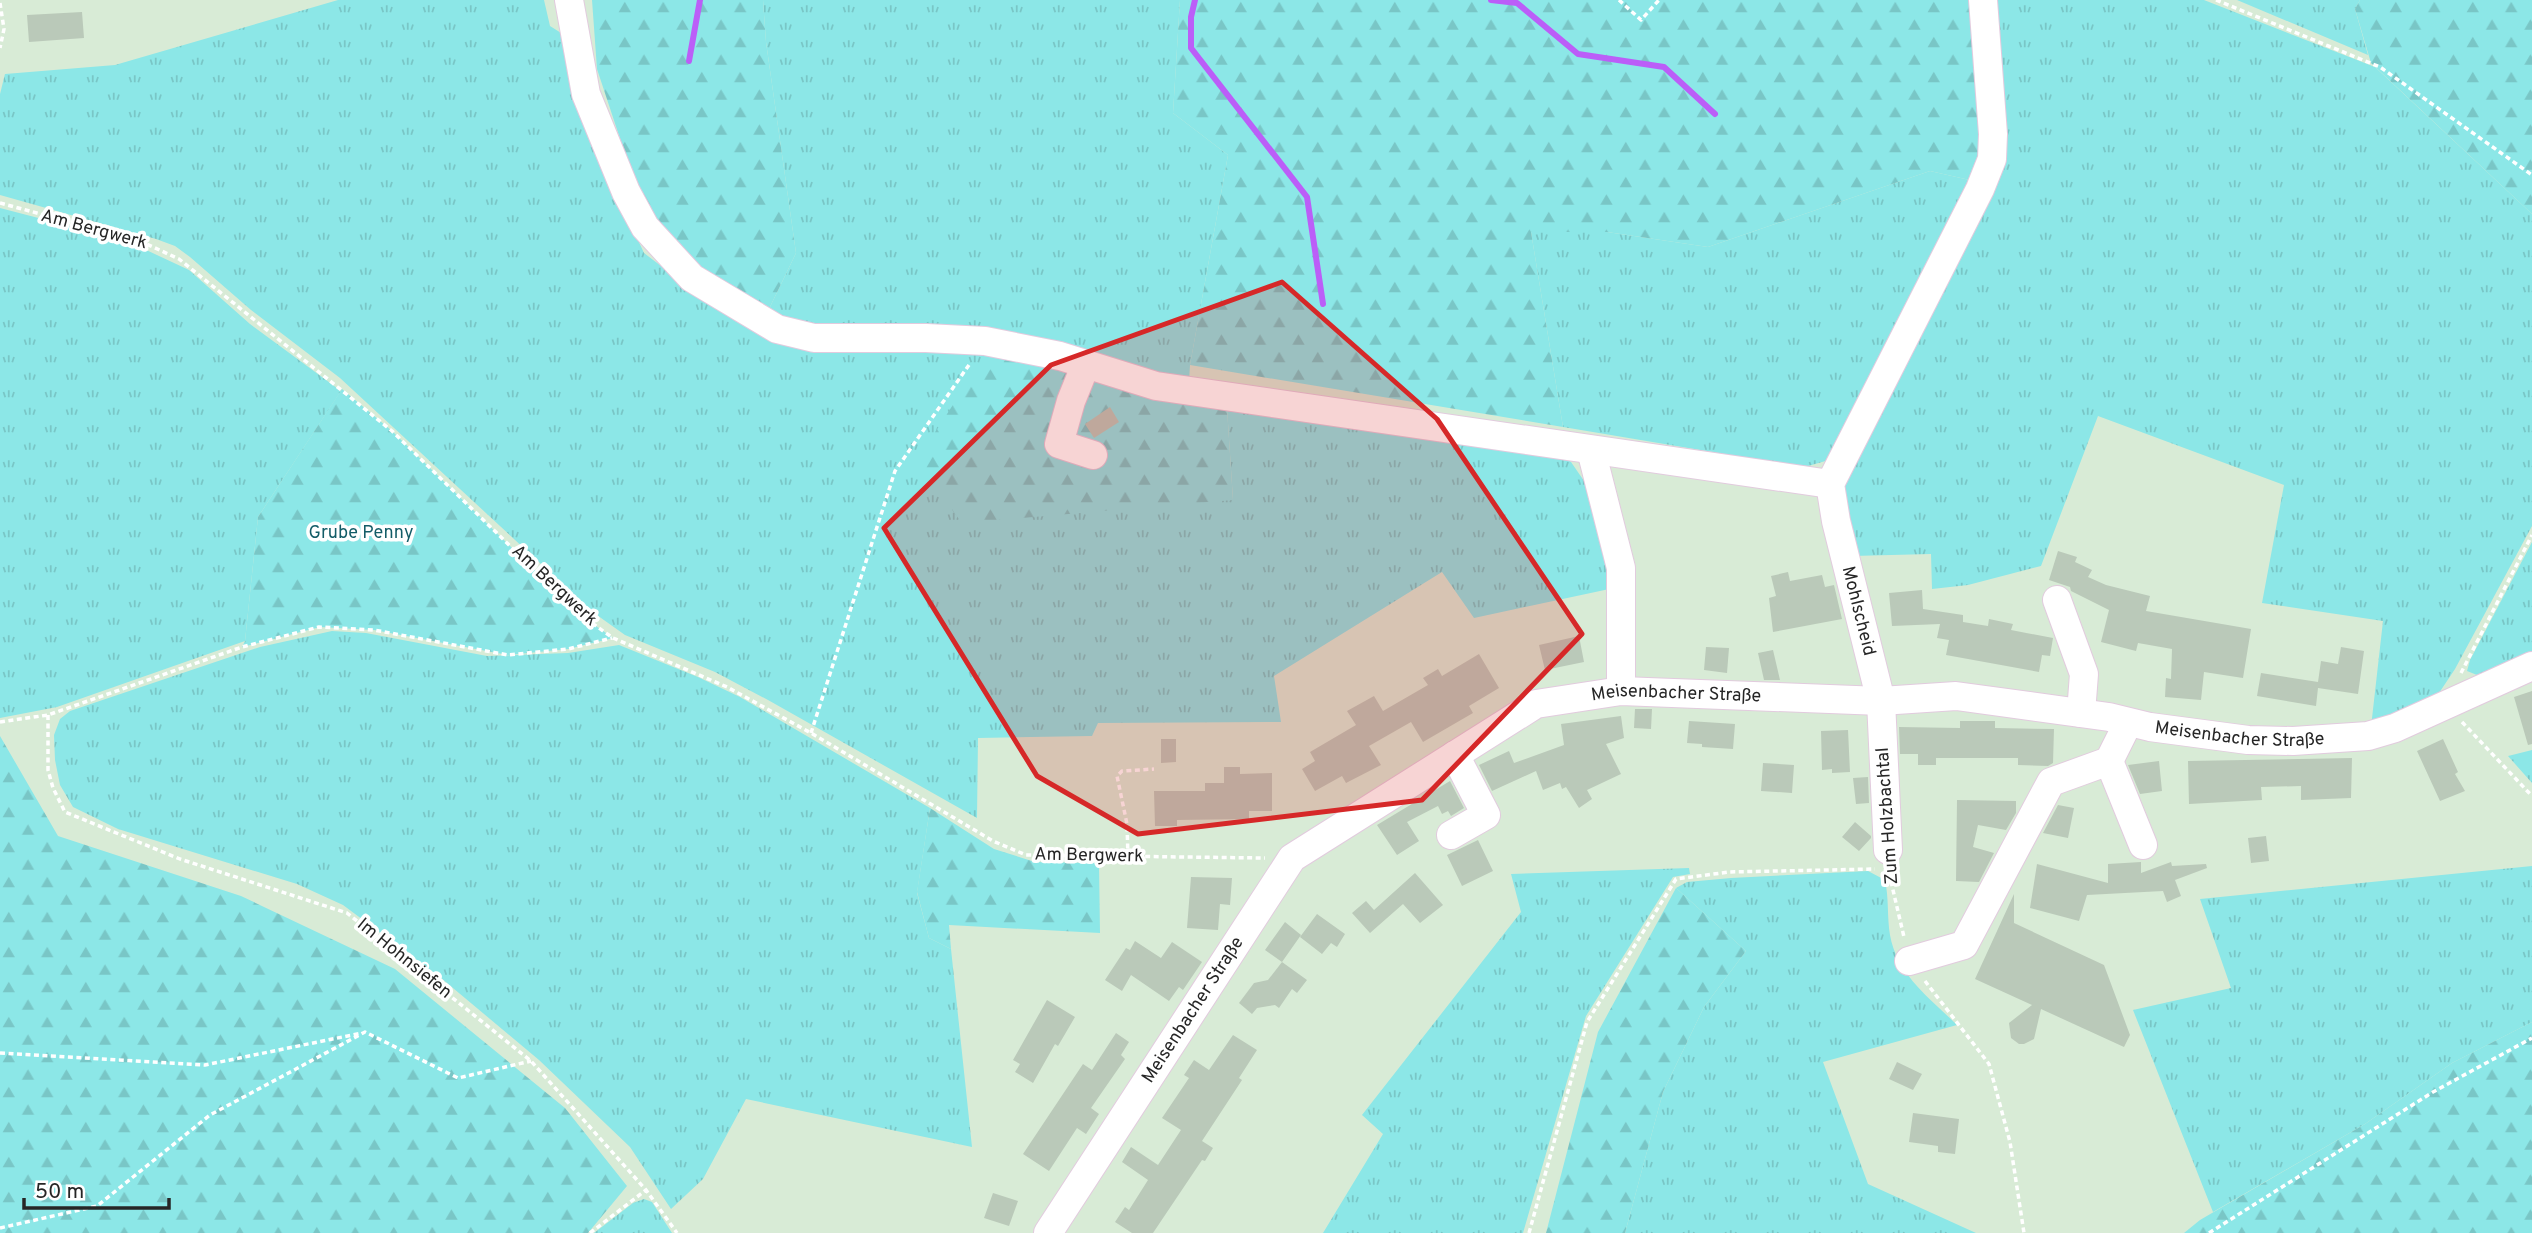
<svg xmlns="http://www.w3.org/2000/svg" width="2532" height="1233" font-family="Overpass,sans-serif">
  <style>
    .grass { fill: url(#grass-tufts) }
    .forest { fill: url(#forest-firs) }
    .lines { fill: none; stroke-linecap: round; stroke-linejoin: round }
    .stream { stroke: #bb5ef8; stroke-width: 6 }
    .building { fill: #bac9b9 }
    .minor-casing { stroke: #e2cbde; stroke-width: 30 }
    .path { stroke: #fff; stroke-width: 3.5; stroke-dasharray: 5 3.5; stroke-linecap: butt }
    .minor { stroke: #fff; stroke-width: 28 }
    .marked { fill: #d62828; fill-opacity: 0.2; stroke: #d62828; stroke-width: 5; stroke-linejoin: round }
    .labels { text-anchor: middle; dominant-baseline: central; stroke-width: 7; stroke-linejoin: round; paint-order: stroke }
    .street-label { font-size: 18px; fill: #262626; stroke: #fff }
    .park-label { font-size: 18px; fill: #135c67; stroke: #fff }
  </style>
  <defs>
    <pattern id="grass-tufts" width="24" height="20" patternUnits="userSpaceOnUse" patternTransform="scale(1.75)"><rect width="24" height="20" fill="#8ce7e7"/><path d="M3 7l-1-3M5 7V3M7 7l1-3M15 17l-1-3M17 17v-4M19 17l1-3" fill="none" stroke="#79c6c6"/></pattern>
    <pattern id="forest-firs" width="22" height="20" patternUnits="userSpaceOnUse" patternTransform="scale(1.75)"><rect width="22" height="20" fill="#8ce7e7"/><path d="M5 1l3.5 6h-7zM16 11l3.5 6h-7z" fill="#79c6c6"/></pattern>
  </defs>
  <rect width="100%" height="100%" fill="#d8ebd6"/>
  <path class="grass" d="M338 0H544L550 26 569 38 612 184 644 253 720 311 765 335 989 349 1233 500 1227 408 1551 448 1571 462 1593 494 1614 588 1474 618 1442 572 1274 676 1281 722 1098 723 1092 736 978 738 977 818 768 700 715 672 625 635 594 613 340 378 251 310 190 257 175 246 156 239 0 195V94L5 74 115 65Z
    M763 0H1180L1173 113 1228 155 1190 365 1189 382 799 327 769 309 796 253 766 42Z
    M1993 0H2204L2375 67 2532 214V526L2455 669 2437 696 2371 727 2383 621 2262 603 2284 485 2098 416 2041 566 1968 585 1932 589 1931 554 1852 556 1840 516 1844 471 1985 191Z
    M2237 0H2360L2355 9 2368 55Z
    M1930 171 1974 181 1836 458 1808 466 1766 461 1563 427 1531 232H1607L1708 247Z
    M0 208 127 241 189 270 250 324 341 391 258 517 245 641 57 707 0 718Z
    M2532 542V658L2482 677 2467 671 2470 660Z
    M332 631 366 633 487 656 568 653 619 645 698 677 740 697 930 808 917 893 929 938 951 949 972 1147 746 1099 703 1179 671 1209 630 1147 539 1060 441 978 343 905 297 884 118 829 73 807 60 785 55 760 54 735 60 719 70 711 260 647Z
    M2532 750V783L2508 756Z
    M2532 866V1022L2452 1063 2365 1124 2213 1212 2133 1010 2231 988 2200 899Z
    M1689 868 1690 874 1673 877 1586 1016 1523 1233H1323L1383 1134 1362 1115 1521 912 1511 874Z
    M1868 871 1885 880C1889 898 1887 917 1890 935 1897 975 1930 998 1957 1025L1823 1062 1868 1184 1976 1233H1625L1663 1092 1704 1007 1746 951 1676 888 1687 882 1731 878Z
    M644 1199 652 1202 672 1233H594L633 1203Z"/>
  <path class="forest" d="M592 0H763L766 42 796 253 769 309 704 274 658 227 634 181 597 69Z
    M1180 0H1976L1987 141 1974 181 1930 171 1708 247 1607 232H1531L1563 427 1190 365 1228 155 1173 113Z
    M2360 0H2532V214L2371 63 2355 9Z
    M989 349 1227 408 1233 500 962 523 916 462Z
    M342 389 392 431 582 616 613 638 568 649 508 655 374 630 320 627 242 647 245 641 258 517Z
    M0 736 58 836 241 896 395 969 565 1108 627 1186 588 1233H0Z
    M930 808 994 849 1035 862 1099 863 1100 933 949 925 951 949 929 938 917 892Z
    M1676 888 1746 951 1704 1007 1663 1092 1625 1233H1546L1598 1032Z
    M2532 1022V1233H2184L2200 1220 2365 1124 2452 1063Z"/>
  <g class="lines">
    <path class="stream" d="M1195 0 1191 17V48L1307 197 1323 304
      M1491 0 1517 3 1578 54 1664 67 1715 114
      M689 61 700 0"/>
  </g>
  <path class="building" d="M82 12 84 38 29 42 27 15Z
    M1110 407 1119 422 1094 438 1085 424Z
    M2058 551 2077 557 2075 562 2092 570 2088 577 2106 585 2150 596 2146 611 2251 629 2243 678 2204 672 2201 700 2165 697 2166 678 2171 679 2172 649 2138 643 2136 651 2101 642 2109 610 2071 591 2070 587 2049 580Z
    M1788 572 1790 581 1822 575 1825 587 1834 585 1842 619 1773 632 1769 598 1776 596 1771 576Z
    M1922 590 1923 609 1963 615V622L1988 626 1989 619 2013 624 2011 630 2053 638 2050 656 2042 655 2039 672 1946 655 1949 640 1937 638 1940 624 1892 626 1889 593Z
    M1579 636 1584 662 1545 670 1539 645Z
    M1706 647 1729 648 1727 673 1704 670Z
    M2341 647 2364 651 2358 694 2318 688 2316 706 2257 696 2261 673 2318 682 2321 661 2338 664Z
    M1773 650 1780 680H1764L1758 653Z
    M1479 654 1499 688 1469 706 1473 713 1423 742 1411 722 1369 746 1381 765 1346 783 1342 776 1315 791 1302 769 1315 761 1310 752 1356 725 1347 711 1374 696 1383 711 1428 685 1423 678 1438 669 1442 676Z
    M2532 691V744L2528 745 2514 697Z
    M1635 709H1652L1651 729 1634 728Z
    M1621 716 1624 738 1606 744 1621 774 1587 790 1592 799 1579 808 1566 787 1562 789 1560 783 1543 790 1536 771 1492 791 1479 765 1509 751 1514 763 1564 745 1561 724Z
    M1689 721 1735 724 1733 749 1702 747V744L1687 743Z
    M1960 721H1995V728L2054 729 2053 763 2048 766 2018 765V758H1936V765H1918V754H1900L1899 727 1960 728Z
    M1848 730 1850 772 1832 773V769L1822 770 1821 731Z
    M1161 739H1176V762L1161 763Z
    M2443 739 2458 772 2455 774 2465 791 2440 801 2417 751Z
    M2352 758 2351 798 2301 800V786L2261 787 2262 800 2189 804 2188 761Z
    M2159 761 2162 791 2140 794 2128 765Z
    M1763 763 1794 765 1792 793 1761 791Z
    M1224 767H1240V774L1272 773V811H1249V819L1177 820V826H1155L1154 791H1205V783H1224Z
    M1868 777 1869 803 1856 804 1853 778Z
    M1450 781 1464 808 1451 816 1448 811 1442 814 1438 806 1407 822 1419 841 1397 855 1377 825Z
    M1957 800 2016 801V813L2006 830 1978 825 1973 847 1994 853 1979 882 1956 881Z
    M2058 805 2074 808 2068 838 2043 833Z
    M1855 822 1871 836V838L1859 851 1842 837Z
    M2266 836 2269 861 2251 863 2248 838Z
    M1478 840 1493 871 1462 886 1447 855Z
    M2141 862V873L2171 862 2172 866 2206 864 2207 868 2175 880 2181 896 2167 902 2163 891 2087 895 2079 921 2030 908 2037 864 2108 883V864Z
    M1415 873 1443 905 1420 923 1403 904 1370 933 1352 913 1366 901 1374 910Z
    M1191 877 1232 878 1230 905 1220 904 1218 930 1187 928Z
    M2014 894V923L2104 965 2130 1035 2124 1047 2041 1009 2034 1039 2024 1044H2019L2011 1038 2009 1023 2032 1005 1975 979Z
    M1317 914 1345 934 1337 947 1331 943 1322 954 1300 937Z
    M1285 922 1301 935 1282 962 1265 950Z
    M1135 941 1161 958 1172 942 1202 962 1183 990 1179 987 1169 1001 1131 975 1122 991 1105 980 1126 948 1130 950Z
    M1282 962 1307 980 1297 993 1292 989 1279 1008 1275 1005 1257 1008 1252 1014 1239 1003 1254 983 1268 980Z
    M1047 1000 1075 1017 1058 1046 1055 1044 1033 1083 1015 1072 1020 1064 1013 1060Z
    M1116 1033 1129 1042 1121 1055 1125 1059 1091 1108 1099 1114 1086 1134 1077 1128 1049 1171 1023 1154 1083 1064 1092 1070Z
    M1233 1035 1257 1050 1239 1078 1242 1080 1202 1141 1213 1148 1205 1161 1202 1160 1153 1233H1132L1115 1222 1125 1207 1129 1210 1148 1180 1122 1162 1131 1147 1158 1165 1181 1130 1162 1118 1189 1078 1184 1075 1194 1060 1209 1070Z
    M1897 1062 1922 1074 1913 1090 1889 1079Z
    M1913 1113 1959 1119 1955 1154 1938 1152V1146L1909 1142Z
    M993 1193 1018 1201 1009 1226 984 1218Z"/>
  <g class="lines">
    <g class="minor-casing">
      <g id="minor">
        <path d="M569 0 586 94 626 192 645 227 692 278 777 329 814 338H926L985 341 1060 356 1156 386 1830 484"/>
        <path d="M1086 364 1071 401 1059 444 1093 455"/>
        <path d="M1591 450 1621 568V691"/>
        <path d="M2057 600 2084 674 2081 713"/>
        <path d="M2109 761 2143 845"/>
        <path d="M1451 835 1486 815 1455 755"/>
        <path d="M1888 850 1881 701 1836 521 1830 484 1980 189 1992 159 1993 134 1983 0"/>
        <path d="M1909 961 1964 945 2051 782 2109 761 2128 723"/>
        <path id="s1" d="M1048 1233 1292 858 1536 704 1621 691 1881 701 1956 696 2109 717 2150 727 2248 740 2293 741 2368 736 2395 728 2532 666"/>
      </g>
    </g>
    <path class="path" d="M1619 0 1641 20 1659 0
      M2216 0 2380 67 2532 175
      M0 3 4 29 0 48
      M0 203 140 241 179 259 392 431 582 616 613 638 727 687 811 733 993 841 1026 855 1265 858
      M2461 673 2532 535
      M48 715V770L53 788 65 812 180 859 347 913 531 1061 646 1190 677 1233
      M0 722 48 715 242 647 319 627 374 630 508 655 568 649 612 638
      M2462 722 2532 796
      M811 733 895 471 971 362
      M1128 857 1127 824 1117 776 1122 771 1154 769
      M1889 873 1904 937
      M1925 981 1989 1064 2010 1142 2024 1233
      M0 1053 205 1065 362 1033
      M0 1228 97 1206 210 1115 365 1032 458 1078 531 1061
      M590 1233 646 1190
      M1529 1233 1587 1022 1676 879 1729 872 1875 869
      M2209 1233 2433 1092 2532 1038"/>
    <use href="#minor" class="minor"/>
  </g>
  <path class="marked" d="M1282 282 1437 419 1582 634 1422 800 1138 834 1037 776 884 528 1051 365Z"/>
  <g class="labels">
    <g class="street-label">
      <text transform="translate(94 230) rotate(15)">Am Bergwerk</text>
      <text transform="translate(554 586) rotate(43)">Am Bergwerk</text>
      <text transform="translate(1858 611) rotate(76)">Mohlscheid</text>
      <text stroke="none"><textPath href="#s1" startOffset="877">Meisenbacher Straße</textPath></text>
      <text stroke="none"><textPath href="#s1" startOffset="1444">Meisenbacher Straße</textPath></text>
      <text transform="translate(1888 816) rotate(-94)">Zum Holzbachtal</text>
      <text transform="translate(1089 856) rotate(1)">Am Bergwerk</text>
      <text transform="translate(404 959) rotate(39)">Im Hohnsiefen</text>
      <text stroke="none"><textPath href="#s1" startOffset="266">Meisenbacher Straße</textPath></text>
    </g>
    <g class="park-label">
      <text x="361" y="533">Grube Penny</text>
    </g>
  </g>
  <path d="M24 1198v10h145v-10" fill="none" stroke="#262626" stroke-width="3.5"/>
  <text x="35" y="1198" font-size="21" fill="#262626" stroke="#ffffff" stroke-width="5" paint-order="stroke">50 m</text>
</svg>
